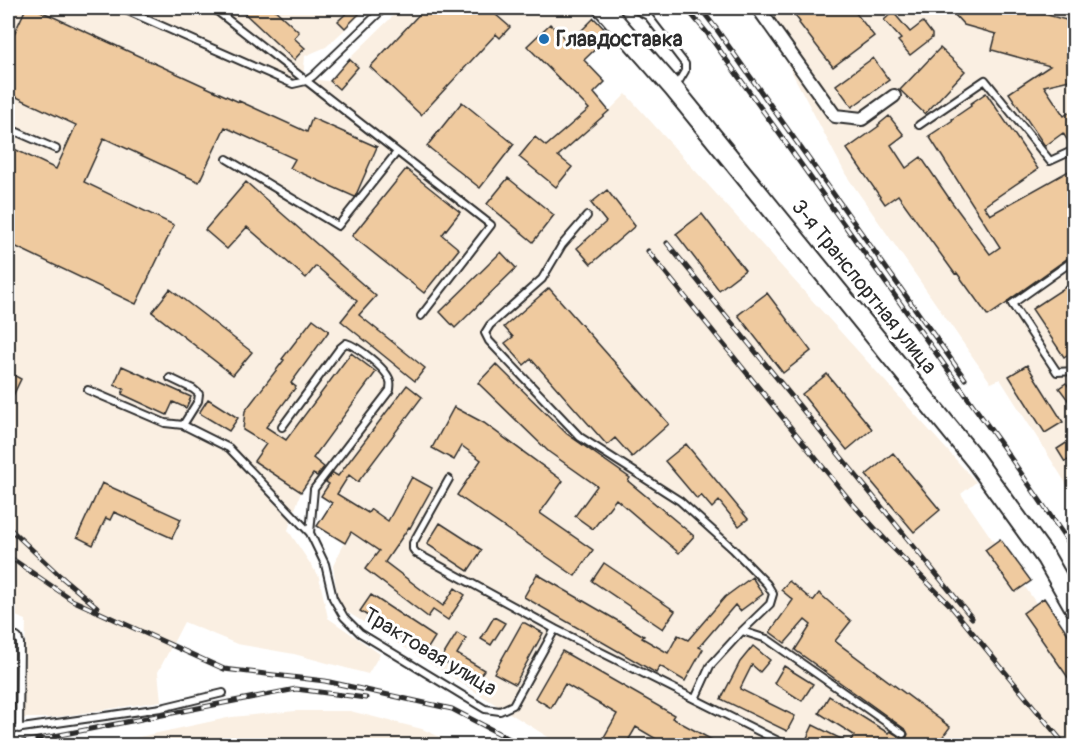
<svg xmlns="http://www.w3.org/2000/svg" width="1082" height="753" font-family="Pangolin,sans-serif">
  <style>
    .built { fill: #faefe2 }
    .building { fill: #efca9f; stroke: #2b2b2b; stroke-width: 1.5 }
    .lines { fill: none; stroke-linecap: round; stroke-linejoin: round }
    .lane-casing { stroke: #2b2b2b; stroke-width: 10 }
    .street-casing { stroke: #2b2b2b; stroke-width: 16 }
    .secondary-casing { stroke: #2b2b2b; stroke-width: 22 }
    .lane { stroke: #fff; stroke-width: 6 }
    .street { stroke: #fff; stroke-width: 12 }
    .secondary { stroke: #fff; stroke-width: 18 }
    .rail-casing { stroke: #2b2b2b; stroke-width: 5 }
    .rail { stroke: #fff; stroke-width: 3; stroke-dasharray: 9; stroke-linecap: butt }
    .poi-dot { fill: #1f6fb2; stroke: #fff; stroke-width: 2 }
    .labels { text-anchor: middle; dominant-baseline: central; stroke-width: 6; stroke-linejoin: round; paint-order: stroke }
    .poi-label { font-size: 21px; font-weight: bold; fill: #2b2b2b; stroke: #fff; text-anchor: start }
    .street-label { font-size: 21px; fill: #2b2b2b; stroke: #fff }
  </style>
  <rect width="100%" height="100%" fill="#fff"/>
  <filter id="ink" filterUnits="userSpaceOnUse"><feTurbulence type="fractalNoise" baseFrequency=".0167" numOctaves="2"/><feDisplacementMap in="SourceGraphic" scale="12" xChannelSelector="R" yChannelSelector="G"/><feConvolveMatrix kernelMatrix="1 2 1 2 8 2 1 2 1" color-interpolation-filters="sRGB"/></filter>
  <g filter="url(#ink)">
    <path class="built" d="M8 8H368L326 47 305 56 303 79 330 81 349 59 401 8H585L610 35 584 60 605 82 593 94 609 111 626 94 976 482 961 494 1074 658V745H561L339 607 333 566 344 544 317 526 332 503 307 485 301 492 288 530 319 577 328 618 380 654 368 674 294 654 237 644 184 622 158 672 161 701 50 718H23L26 620 8 613Z
      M758 8H1074V496L1000 379 991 383 846 175Z
      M296 711H350L422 729 458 745H102L232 717Z"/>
    <path class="building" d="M26 8H34L239 102V101L307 132 312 118 377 147 355 197 290 168 295 159 225 127 199 182 104 138 84 182 174 225 136 304 8 243V146L56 169 76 125 8 93V47Z
      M239 8H273L299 32 294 38 305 48 294 60Z
      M352 8H365L345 28 338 21Z
      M425 8H488L510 27 500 38 496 34 421 115 370 67Z
      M789 8H852L874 36 833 67 799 23 800 22Z
      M956 8H1021L1074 22V28L1068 53 1074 79 1044 86 1064 116 1074 109V139L1069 143 1063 133 1045 146 1009 93 1050 66 992 50 996 34 964 25 954 14Z
      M893 12 910 32 923 22 932 34V38L910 55 898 41 901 39 884 20Z
      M594 18 610 35 584 60 605 82 594 93 609 111 558 156 572 167 556 187 519 157 535 137 546 146 589 109 527 46 550 24 569 43Z
      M940 48 965 71 925 114 900 90Z
      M873 58 889 80 852 107 836 85Z
      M349 59 358 67 339 89 330 81Z
      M986 93 1038 169 984 206 990 215 1074 168V255L1071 256 1009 300 1007 303 988 316 957 273 955 274 898 195 885 204 847 149 879 126 878 125 889 116 904 135 891 145 906 168 921 157 951 201 990 254 1000 247 929 136 953 120 952 119 971 106 970 104Z
      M462 102 514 144 480 188 427 146Z
      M406 169 460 212 442 235 459 249 424 293 352 236Z
      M508 178 554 215 533 242 487 204Z
      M246 182 376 296 359 315 425 368 415 381 341 321 357 301 316 266 306 278 247 227 227 249 205 230Z
      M607 190 635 226 591 264 577 248 606 222 591 203Z
      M702 214 745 270 719 290 676 234Z
      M501 252 516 268 455 328 440 312Z
      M1067 286 1074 297V350L1064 357 1032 309Z
      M549 288 669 424 632 457 615 438 607 445 531 359 524 365 505 343 513 337 504 327Z
      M170 289 252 352 233 375 152 312Z
      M767 293 811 351 783 373 738 315Z
      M313 319 329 331 291 383 296 387 266 427 286 440 351 353 376 372 313 458 324 467 317 476 313 474 301 492 254 461 266 444 243 430 245 411 284 360 282 359Z
      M496 364 567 434 630 478 628 481 694 536 679 553 616 499 593 529 575 516 597 486 549 452 478 383Z
      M1027 365 1063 422 1045 433 1009 376Z
      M122 366 191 397 186 408 173 402 167 415 122 394 124 389 114 385Z
      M8 372 21 379 8 406Z
      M827 374 872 429 847 450 802 394Z
      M1066 383 1074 393V408L1059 388Z
      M407 385 422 397 358 482 349 475 337 494 368 513 371 509 388 521 412 477 432 488 410 528 409 527 385 562 443 606 455 588 465 595 448 620 433 610 428 617 365 569 379 551 351 532 345 543 317 526 332 503 321 496 329 484 326 482 333 473 338 476Z
      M208 399 238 418 229 431 199 413Z
      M454 407 484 423 563 481 540 513 593 550 575 576 457 495 481 460 462 446 454 460 432 448Z
      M1074 438V456L1065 462 1057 449Z
      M686 444 748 519 739 526 719 501 712 508 701 495 697 499 665 461Z
      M893 453 940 510 914 532 866 475Z
      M102 483 181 519 172 538 114 512 110 520 106 518 93 545 77 537Z
      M440 523 482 550 468 571 427 544Z
      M1000 539 1031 581 1015 592 985 550Z
      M604 563 675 611 663 629 592 581Z
      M537 574 644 636 642 638 668 653 678 635 688 640 725 597 752 577 763 594 740 611 735 605 699 647 703 649 685 681 660 666 656 673 524 597Z
      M789 581 813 601 819 593 851 621 835 641 950 727 936 746H824L807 738 813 725 849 743 854 735 819 713 829 696 888 733 890 731 903 739 907 737 908 734 906 730 795 650 811 625 805 620 785 643 770 632 793 600 781 590Z
      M371 595 435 637 425 653 360 611Z
      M1044 598 1074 643V686L1023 613Z
      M494 617 505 623 491 645 481 639Z
      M522 623H525L543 633 515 684 494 673Z
      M457 633 466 639 457 654 484 670 476 681 441 659Z
      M753 646 770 660 760 672 752 665 740 689 795 716 787 731 721 699 740 662Z
      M562 651 674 715 672 718 723 746H668L636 727 625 746H599L617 714 565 684 551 708 535 698Z
      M784 666 813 684 802 701 774 683Z"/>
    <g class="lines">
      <g class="lane-casing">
        <path id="lane" d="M121 8 293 84 306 81 313 76 384 8
          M213 8 491 225 421 316
          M633 8 648 16 685 64V71L676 86
          M608 9 625 8
          M919 125 985 80 1050 161 1074 150
          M8 128 56 149
          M227 159 338 226 397 152
          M587 216 562 245 542 279 490 325 485 333 489 341 580 437 680 501 733 549 767 584 773 594 770 604 742 631
          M1074 260 1012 304 1057 372 1074 371
          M170 378 193 389 199 394 198 401 183 425
          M88 390 165 423 183 425 229 448 310 533 325 564 333 598 344 617 360 633 485 709 500 711 513 705 555 629 788 746
          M282 427 340 348 346 343C357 346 387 369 390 381 391 383 390 388 390 390L314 489 310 533
          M449 479 413 543V549L416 553 555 629
          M8 631 18 638 20 643 19 729
          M695 699 710 666 742 631 767 639 903 734
          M8 730 161 708 223 693"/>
      </g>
      <g class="street-casing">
        <path id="street" d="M758 8 835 116 862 119 894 96"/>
      </g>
      <g class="secondary-casing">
        <path id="secondary" d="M603 8 674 89 975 460 1046 558 1074 607"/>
      </g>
      <use href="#lane" class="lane"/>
      <use href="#street" class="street"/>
      <use href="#secondary" class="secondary"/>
      <g class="rail-casing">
        <path id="rail" d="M686 8 708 34 1003 447 1074 550
          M700 8 715 27 965 379
          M667 243 972 618
          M648 251 852 503 890 545 949 604 1066 746
          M8 527 59 575 97 607
          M8 556 72 600 224 669 325 681 452 709 523 746
          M8 745 296 689 366 698"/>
      </g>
      <use href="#rail" class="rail"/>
    </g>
  </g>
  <circle class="poi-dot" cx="544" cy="39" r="6"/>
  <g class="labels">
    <g class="poi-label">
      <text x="556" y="39">Главдоставка</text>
    </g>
    <g class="street-label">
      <text transform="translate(864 287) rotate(51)">3-я Транспортная улица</text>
      <text transform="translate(430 652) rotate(31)">Трактовая улица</text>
    </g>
  </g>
  <rect width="1082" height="753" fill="none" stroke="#fff" stroke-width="30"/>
  <rect x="15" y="15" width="1052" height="723" fill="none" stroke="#2b2b2b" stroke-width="2" filter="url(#ink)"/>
</svg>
